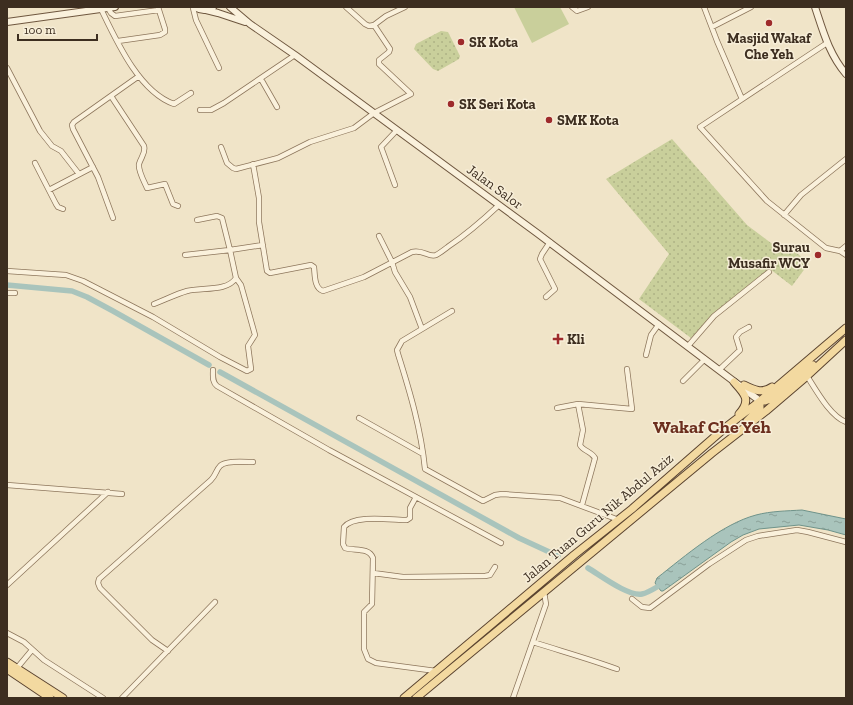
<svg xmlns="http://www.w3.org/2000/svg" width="853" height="705" font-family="'Zilla Slab',serif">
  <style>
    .grass { fill: url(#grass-dots) }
    .pitch { fill: #c9cf9b }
    .water { fill: url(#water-ripples); stroke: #6f938a }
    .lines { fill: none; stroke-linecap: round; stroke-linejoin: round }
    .canal { stroke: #a9c4bc; stroke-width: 5.5 }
    .street-casing { stroke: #8d765c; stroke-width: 6 }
    .secondary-casing { stroke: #6f573f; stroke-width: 8 }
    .primary-casing { stroke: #5b4430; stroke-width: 9 }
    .street { stroke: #faf1dc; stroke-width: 4.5 }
    .secondary { stroke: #faf1dc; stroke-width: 6 }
    .primary { stroke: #f3d9a0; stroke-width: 7 }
    .poi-dot { fill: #9e2a2b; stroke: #f7eed8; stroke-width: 1.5 }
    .labels { text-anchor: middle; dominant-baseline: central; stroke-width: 3; stroke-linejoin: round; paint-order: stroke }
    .poi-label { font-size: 14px; font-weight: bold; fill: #3d2e20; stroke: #f7eed8; text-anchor: start }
    .street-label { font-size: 14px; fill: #3d2e20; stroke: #f7eed8 }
    .district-label { font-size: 18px; font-weight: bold; fill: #6b2e1e; stroke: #f7eed8 }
  </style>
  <defs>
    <pattern id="grass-dots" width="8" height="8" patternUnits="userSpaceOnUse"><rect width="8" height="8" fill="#c9cf9b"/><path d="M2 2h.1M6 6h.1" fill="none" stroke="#aeb285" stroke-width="1.8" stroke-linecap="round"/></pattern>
    <pattern id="water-ripples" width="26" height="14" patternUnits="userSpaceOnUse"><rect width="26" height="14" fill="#a9c4bc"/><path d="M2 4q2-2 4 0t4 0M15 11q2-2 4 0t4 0" fill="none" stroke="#8ba098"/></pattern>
  </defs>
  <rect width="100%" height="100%" fill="#f0e4c8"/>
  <path class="grass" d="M441 31 448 32 460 56 459 59 438 71 433 69 414 49 416 44Z
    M672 139 747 225 783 252 788 246 809 263 792 286 770 269 713 314 691 338 639 299 669 254 606 179Z"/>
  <path class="pitch" d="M514 7H560L569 24 532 43Z"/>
  <path class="water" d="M802 510 846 519V535L828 530 799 525 759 529 743 535 731 542 663 591H661L655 583 657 578C685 556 722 524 756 515 771 511 787 511 802 510Z"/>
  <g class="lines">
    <path class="canal" d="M7 285 72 291 87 297 113 311 209 365
      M220 372 519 538 558 556
      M588 568C600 575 629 597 642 594 647 593 652 590 657 587"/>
    <g class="street-casing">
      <path id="street" d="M346 7 365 24 369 26 374 25 386 16 405 7
        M572 7 577 11 588 7
        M704 7 717 41 742 99
        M108 8 111 13 115 16 159 10
        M193 8 196 20 219 68
        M101 9C116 40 139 92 174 104L191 93
        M712 27 751 7
        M118 41 160 35 165 32V29L158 7
        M827 43 700 127 767 201 826 248 840 251 846 255
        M7 68 40 131 52 146 61 151 79 174
        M261 79 277 107
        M111 96 144 146C146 153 141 157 139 164 138 171 144 181 147 188L165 184 173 204 178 206
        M200 110H211L224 103 295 55
        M221 147 227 163 233 168 236 169 278 158 310 142 354 128 374 113 411 94 379 64V60L389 52 390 49 374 25
        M35 163 56 204 58 207 63 209
        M253 164 259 198V222L267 271 270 273 311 265 314 267C315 275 314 288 323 291L364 277 412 252C423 249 429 258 436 255 440 253 445 249 449 246 467 234 483 220 499 205
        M395 185 381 147 397 130
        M49 190 93 167
        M784 215 801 195 846 159
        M113 218 98 177 73 129 72 125 74 122 139 76
        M379 236 392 262 395 272 410 297 422 329
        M840 251 846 246
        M185 255 230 250 222 218 217 216 197 220
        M7 271 66 275 83 281 153 317 220 357 247 371 251 369 248 346 255 335 241 285 236 278 230 250 263 245
        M7 293H15
        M546 297 555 289 540 259 542 254 550 242
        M154 304C165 300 176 294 187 291 202 287 227 292 236 278
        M452 311 402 341 397 350 398 354C410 392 421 429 425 469L483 501 495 495 502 494 560 498 619 520
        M688 346 714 316 769 272
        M646 355 651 335 659 324
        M213 370C213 376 212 382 217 386L329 450 501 543
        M719 370 740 350 736 337 740 332 749 327
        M807 376C816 390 830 416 846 422
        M683 381 705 359
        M578 404 583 430 580 445C583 451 591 451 595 458L582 505
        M557 408 578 404 632 409 627 369
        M359 418 423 454
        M7 485 122 494
        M416 497 410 508V518L407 520C392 520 354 514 344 527L343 544 345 548C354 551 369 547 373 558L372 604 364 612V649L368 659 376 663 436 671
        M373 573 403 577 485 576 490 575 495 567
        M7 585 108 492
        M632 599 642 607 650 608 709 564 746 540 758 536 797 530 808 532 846 542
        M7 633 24 642 44 660 103 698
        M533 642C561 651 590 659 617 669
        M168 651 152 640 100 588 98 583 99 579 211 480C216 475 216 470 220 466 225 460 246 462 253 462
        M17 668 32 650
        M122 698 215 602
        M513 698 546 604 544 592"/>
    </g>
    <g class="secondary-casing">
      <path id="secondary" d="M195 7C201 11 207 11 213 7
        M230 7 250 24 295 55 537 233 760 401
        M815 7C823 31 829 54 846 74
        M206 10 218 13 245 22
        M7 22 115 7"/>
    </g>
    <g class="primary-casing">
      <path id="primary" d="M734 382C744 393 752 400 739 414
        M744 385C754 390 762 394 772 387
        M760 401H765L773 398 813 365
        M747 421 760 408V401
        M7 662 63 698
        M7 669 50 698
        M404 698 574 555 632 509 726 427 760 401 846 328
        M416 698 712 453 766 411 807 376 846 340"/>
    </g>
    <use href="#street" class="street"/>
    <use href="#secondary" class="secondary"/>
    <use href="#primary" class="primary"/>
  </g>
  <g class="poi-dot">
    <circle cx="769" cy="23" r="4"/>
    <circle cx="461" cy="42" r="4"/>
    <circle cx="451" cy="104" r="4"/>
    <circle cx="549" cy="120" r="4"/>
    <circle cx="818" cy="255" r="4"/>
    <path d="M556 333h4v4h4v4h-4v4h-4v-4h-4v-4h4z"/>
  </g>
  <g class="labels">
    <g class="poi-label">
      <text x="769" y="38" text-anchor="middle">Masjid Wakaf<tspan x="769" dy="16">Che Yeh</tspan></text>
      <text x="469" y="42">SK Kota</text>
      <text x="459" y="104">SK Seri Kota</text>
      <text x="557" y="120">SMK Kota</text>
      <text x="810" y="247" text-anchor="end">Surau<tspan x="810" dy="16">Musafir WCY</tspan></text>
      <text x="567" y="339">Kli</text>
    </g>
    <g class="street-label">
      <text transform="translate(495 187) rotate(36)">Jalan Salor</text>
      <text transform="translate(598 518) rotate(-40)">Jalan Tuan Guru Nik Abdul Aziz</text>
    </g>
    <g class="district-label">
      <text x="712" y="427">Wakaf Che Yeh</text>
    </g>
  </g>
  <rect width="853" height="705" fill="none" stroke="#3d2e20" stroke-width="16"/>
  <path d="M18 34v6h79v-6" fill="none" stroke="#3d2e20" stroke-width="2"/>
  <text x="24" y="34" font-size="12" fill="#3d2e20" stroke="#f7eed8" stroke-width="3" paint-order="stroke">100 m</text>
</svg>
